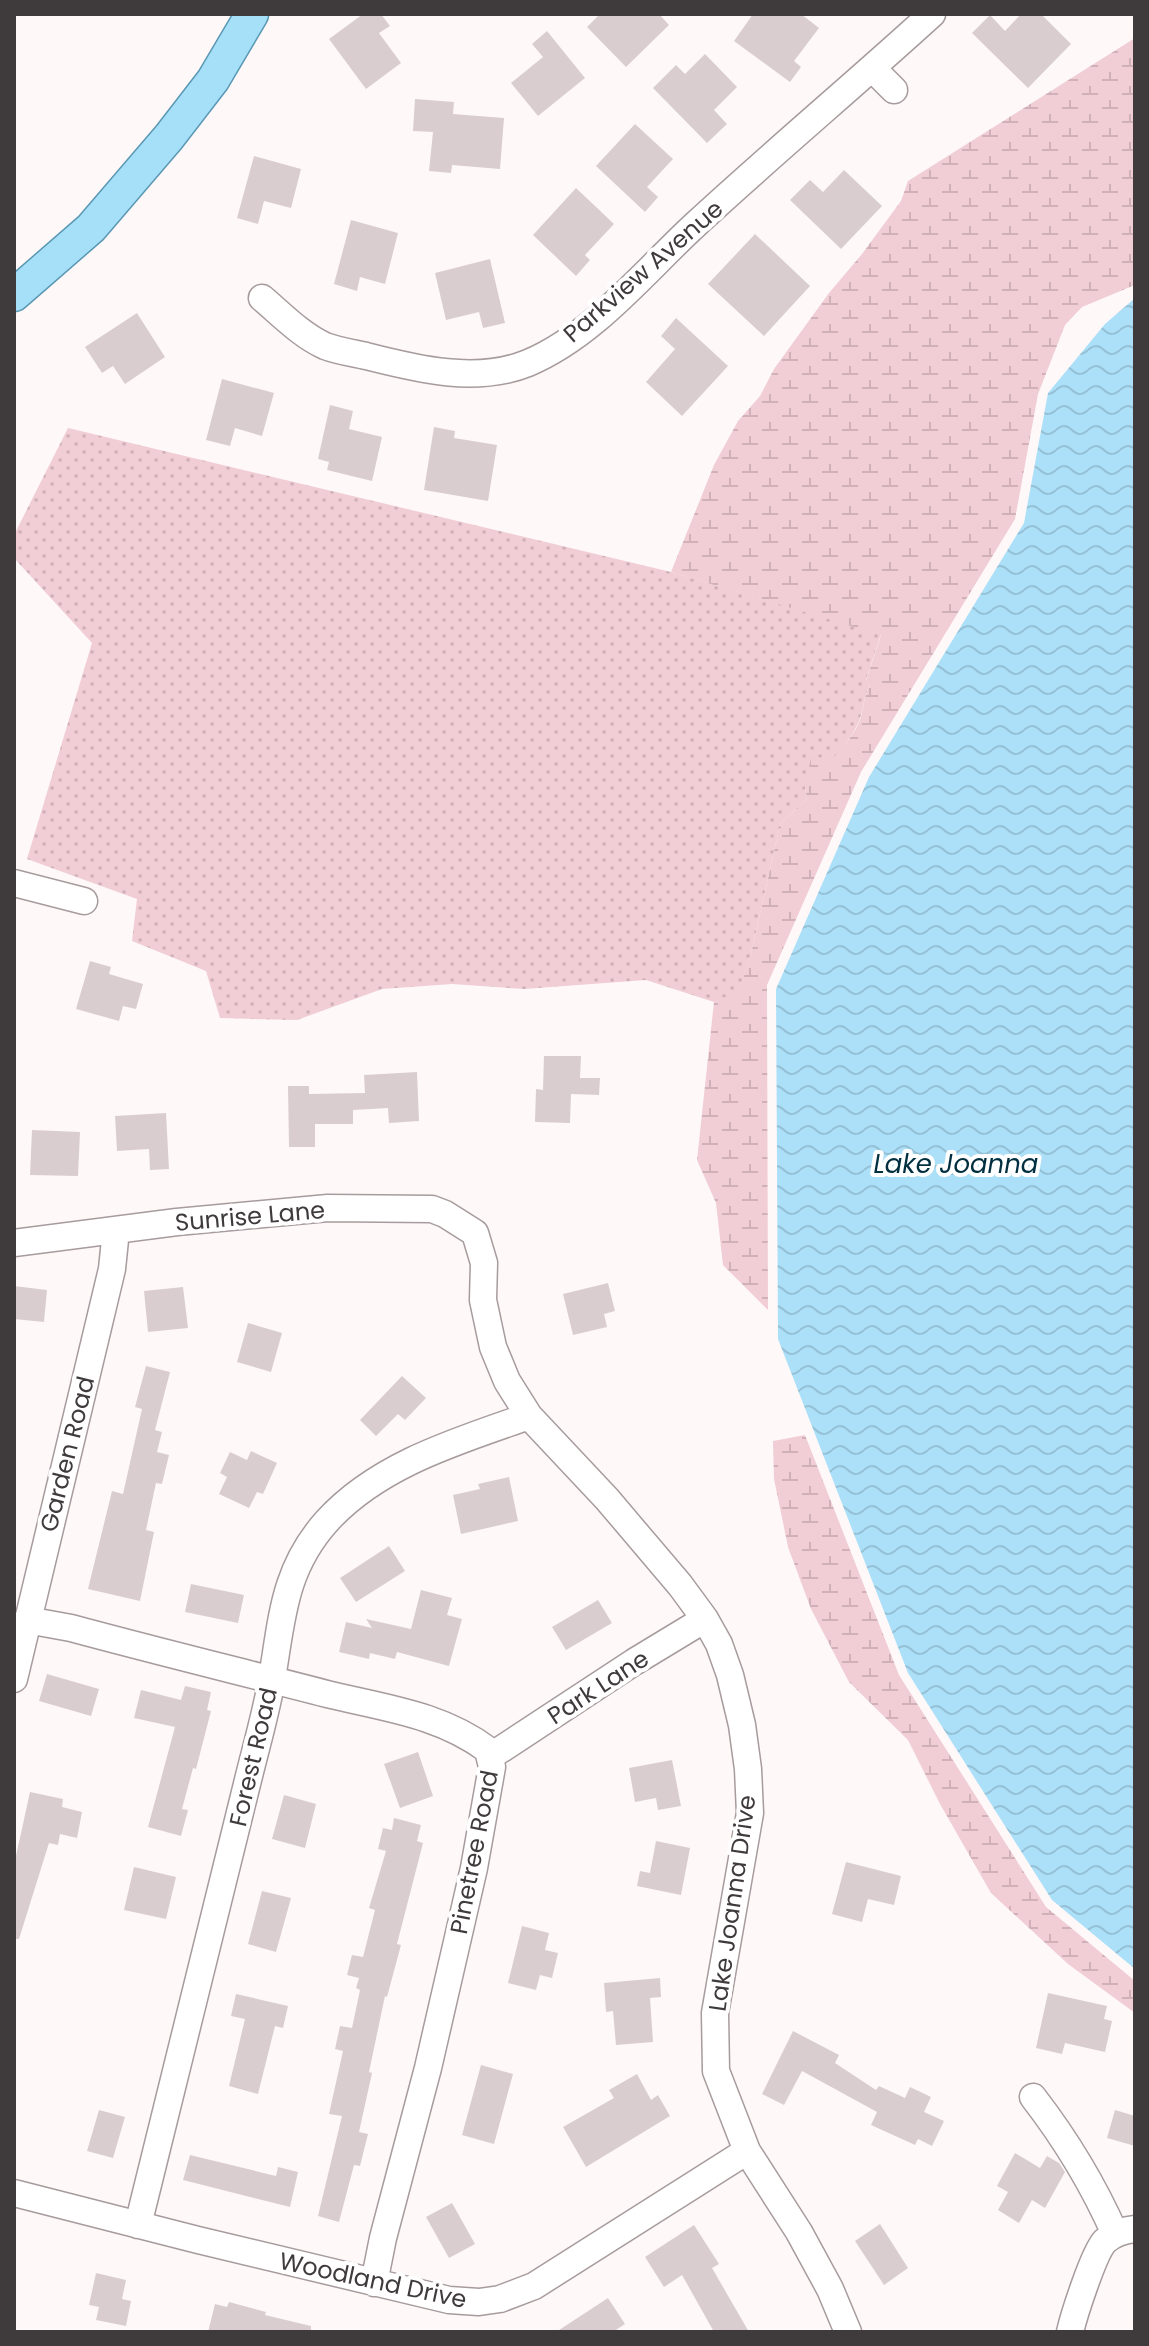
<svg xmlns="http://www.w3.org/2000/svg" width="1149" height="2346" font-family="Poppins,sans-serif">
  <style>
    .grass { fill: url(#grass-dots) }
    .wetland { fill: url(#wetland-marsh) }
    .water { fill: url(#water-waves) }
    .building { fill: #dacdd0 }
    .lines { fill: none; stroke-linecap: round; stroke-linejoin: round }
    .minor-casing { stroke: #a79b9d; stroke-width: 29 }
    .major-casing { stroke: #5b98b3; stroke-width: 35 }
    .minor { stroke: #fff; stroke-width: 26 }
    .major { stroke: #a6dff8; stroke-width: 32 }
    .labels { text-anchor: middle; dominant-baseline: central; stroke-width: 8; stroke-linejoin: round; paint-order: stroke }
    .street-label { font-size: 24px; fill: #3f3a3b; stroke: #fff }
    .water-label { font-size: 26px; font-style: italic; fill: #002f40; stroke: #fff }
  </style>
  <defs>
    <pattern id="grass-dots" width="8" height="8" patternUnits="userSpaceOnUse" patternTransform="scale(2)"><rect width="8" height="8" fill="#f1cdd5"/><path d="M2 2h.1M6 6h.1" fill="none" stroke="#d0b1b8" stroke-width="1.8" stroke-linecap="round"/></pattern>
    <pattern id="wetland-marsh" width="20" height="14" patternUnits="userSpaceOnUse" patternTransform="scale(2)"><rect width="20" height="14" fill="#f1cdd5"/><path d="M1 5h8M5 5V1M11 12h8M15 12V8" fill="none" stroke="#d0b1b8"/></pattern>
    <pattern id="water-waves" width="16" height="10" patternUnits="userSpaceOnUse" patternTransform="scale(2)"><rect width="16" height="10" fill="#ace0f8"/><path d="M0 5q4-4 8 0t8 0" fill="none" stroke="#95c1d6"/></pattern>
  </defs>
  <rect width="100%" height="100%" fill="#fef8f9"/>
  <path class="grass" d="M68 428 671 572 881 634 866 680 870 685C863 697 864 709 859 721 847 748 825 767 805 787L807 799 780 824 782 828 779 829 751 954 739 992 714 1002 646 980 524 989 452 984 382 989 297 1020 220 1018 206 971 132 941 137 899 27 859 92 643 14 558V535Z"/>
  <path class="wetland" d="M1135 38V285L1082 307 1065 325 1038 394 1015 519 861 772 767 985 768 1314V1310L723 1265 716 1203 697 1160 714 1002 739 991 751 954 779 829 782 828 780 824 807 799 805 787 811 758 834 757C845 745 856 732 861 717 864 706 864 696 870 685L866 681 881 635 671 572 714 465 738 421 760 396 774 369 829 293 862 254 901 201 908 181Z
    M805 1435 899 1675 1046 1907 1135 1981V2013L1068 1964 991 1893 940 1804 908 1740 849 1682 811 1609 788 1547 774 1479 773 1441Z"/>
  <path class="water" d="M1135 298V1969L1052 1900 908 1673 778 1339 776 989 869 777 1024 523 1048 393 1105 324Z"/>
  <path class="building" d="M363 14H381L390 26 379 33 401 63 366 89 329 39Z
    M600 14H659L669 25 626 67 587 27Z
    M753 14H801L819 28 794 61 801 67 790 82 734 41Z
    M1021 14H1041L1071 44 1028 88 972 33 990 15 1005 31Z
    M547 31 585 78 538 116 511 83 543 57 532 44Z
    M705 54 737 87 714 110 727 124 707 143 653 88 676 65 685 74Z
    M415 99 454 102 453 114 504 118 500 169 452 165 451 173 429 171 433 132 413 131Z
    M635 124 673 159 647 187 658 197 645 212 596 166Z
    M254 156 301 169 291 208 264 201 258 224 237 218Z
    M844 170 882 206 841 249 790 200 810 180 823 192Z
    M576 188 614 224 585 255 590 260 576 276 533 235Z
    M351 220 398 233 385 284 360 277 357 291 334 284Z
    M755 234 810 286 764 336 708 284Z
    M490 259 505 323 483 328 479 312 446 320 435 273Z
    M137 313 165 357 125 384 113 366 102 373 85 347Z
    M676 318 728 366 682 416 646 382 675 349 661 336Z
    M222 379 274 393 262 436 235 428 230 446 206 440Z
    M330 405 353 411 349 429 382 437 372 481 327 470 329 462 318 459Z
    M434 427 455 431 454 438 497 445 488 501 424 490Z
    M90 961 111 967 109 974 143 984 136 1009 123 1006 119 1021 76 1009Z
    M544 1056H581L580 1078H600L599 1095 571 1094 570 1123 535 1122 536 1089 543 1090Z
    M417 1072 419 1121 389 1123 388 1108 353 1110V1124H315V1147H289L288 1086H309V1094L365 1093 364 1075Z
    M166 1113 169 1169 150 1170 149 1149 117 1151 115 1116Z
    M32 1130 80 1132 78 1176 30 1175Z
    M608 1283 615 1311 604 1314 607 1327 573 1335 563 1294Z
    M14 1286 47 1290 44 1322 14 1319Z
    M183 1287 188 1328 148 1332 144 1291Z
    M248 1323 282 1333 271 1372 237 1362Z
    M146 1366 170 1372 155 1430 162 1432 157 1452 169 1455 162 1484 156 1483 146 1530 154 1532 140 1601 88 1589 112 1491 123 1494 142 1409 135 1407Z
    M402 1376 426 1398 405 1420 398 1414 376 1436 360 1420Z
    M251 1451 277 1463 263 1494 257 1492 249 1508 219 1494 227 1477 220 1473 230 1452 247 1460Z
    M509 1477 518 1521 461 1534 453 1495 480 1489 478 1484Z
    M389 1546 405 1571 356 1602 340 1578Z
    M191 1584 244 1595 238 1623 185 1612Z
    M421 1590 452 1598 447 1615 462 1619 449 1666 397 1652 395 1659 370 1653 369 1659 339 1652 346 1622 372 1628 366 1619 411 1629Z
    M598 1600 612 1623 566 1650 552 1627Z
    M47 1674 99 1689 91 1716 39 1701Z
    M185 1686 211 1692 207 1710 211 1711 196 1769 193 1768 182 1809 188 1810 181 1836 148 1827 175 1727 134 1718 141 1690 181 1700Z
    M418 1752 433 1796 400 1808 384 1764Z
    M672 1760 681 1806 658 1810 656 1798 635 1802 629 1768Z
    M30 1792 63 1799 62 1807 82 1812 77 1838 60 1834 58 1845 49 1843 19 1939H14V1865Z
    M284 1795 316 1804 305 1848 272 1839Z
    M394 1818 421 1825 417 1841 423 1843 397 1944 401 1945 387 1997 385 1996 369 2072 372 2073 359 2132 368 2134 360 2166 354 2165 339 2222 318 2216 342 2116 329 2114 343 2051 335 2049 340 2026 352 2028 360 1990 356 1988 359 1978 347 1975 352 1955 363 1957 375 1910 369 1908 386 1851 378 1849 383 1828 392 1830Z
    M656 1841 690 1848 681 1895 637 1886 640 1871 650 1873Z
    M846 1862 901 1876 894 1905 868 1899 862 1922 832 1914Z
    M134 1867 176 1877 166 1919 124 1910Z
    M262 1891 291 1898 276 1952 248 1944Z
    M522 1926 549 1933 545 1950 558 1953 552 1978 540 1975 536 1990 508 1983Z
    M660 1978 661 1997 650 1998 653 2042 616 2045 613 2011 606 2012 604 1983Z
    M1048 1993 1107 2006 1104 2019 1112 2021 1105 2052 1065 2043 1062 2054 1036 2048Z
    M236 1994 288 2006 283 2028 275 2026 258 2094 229 2086 245 2019 231 2016Z
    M793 2031 839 2055 835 2063 876 2090 879 2086 905 2098 910 2087 931 2097 924 2112 944 2121 932 2146 918 2139 915 2145 871 2125 877 2112 802 2071 784 2105 762 2094Z
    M481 2065 513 2074 494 2144 462 2135Z
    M637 2074 651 2100 658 2095 670 2116 586 2167 563 2127 614 2098 609 2090Z
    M99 2110 125 2117 113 2158 87 2151Z
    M1115 2110 1135 2116V2146L1107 2138Z
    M1015 2153 1040 2168 1047 2156 1059 2163 1065 2172 1045 2208 1032 2200 1019 2223 998 2210 1008 2192 997 2186Z
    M190 2155 276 2176 278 2167 298 2172 290 2207 183 2180Z
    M452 2203 475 2244 449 2258 426 2217Z
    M880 2224 908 2268 884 2285 855 2241Z
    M694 2225 719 2264 712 2268 749 2332H714L682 2275 664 2287 645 2257Z
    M96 2273 126 2280 122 2299 131 2301 126 2326 96 2320 99 2307 89 2305Z
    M608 2298 625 2324 613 2332H556Z
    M229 2302 266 2312 265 2315 311 2326V2332H208L215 2304 227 2307Z"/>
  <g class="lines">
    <g class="minor-casing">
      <path id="minor" d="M872 68 894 90
        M262 298C282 315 301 335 325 346 338 351 353 353 366 356 417 369 477 384 528 363 594 335 644 272 696 224 773 153 854 85 932 14
        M14 883 84 901
        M14 1243 177 1222 328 1208 432 1209 445 1214 475 1233 484 1263 483 1300 493 1347 507 1381 529 1416 607 1499 680 1585 705 1619 719 1644 730 1675 742 1725 748 1769 750 1813 715 2013 716 2071 747 2151 799 2232 830 2289 848 2332
        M27 1620 71 1628C156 1651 242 1672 327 1694 384 1708 440 1714 488 1750L492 1767 474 1868 428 2068 383 2238 374 2283
        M14 1679 112 1269 116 1230
        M491 1756 634 1662 705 1619
        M1033 2097C1067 2141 1093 2184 1115 2234
        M14 2193 198 2240 449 2300 479 2302 500 2299 534 2286 747 2151
        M138 2225C175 2078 212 1931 247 1784 255 1751 265 1717 271 1684 282 1622 282 1571 327 1521 379 1464 458 1441 529 1416
        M1070 2332C1074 2315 1094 2252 1105 2241 1114 2233 1124 2230 1135 2229"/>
    </g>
    <g class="major-casing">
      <path id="major" d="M14 295 91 228 169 137 213 80 252 14"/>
    </g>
    <use href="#minor" class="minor"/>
    <use href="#major" class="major"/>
  </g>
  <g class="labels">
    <g class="street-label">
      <text transform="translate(643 271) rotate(-41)">Parkview Avenue</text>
      <text transform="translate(250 1216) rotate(-5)">Sunrise Lane</text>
      <text transform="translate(67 1454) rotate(-76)">Garden Road</text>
      <text transform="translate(598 1687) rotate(-33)">Park Lane</text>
      <text transform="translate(253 1757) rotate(-77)">Forest Road</text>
      <text transform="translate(474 1852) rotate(-79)">Pinetree Road</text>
      <text transform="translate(732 1903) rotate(-82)">Lake Joanna Drive</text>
      <text transform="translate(373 2280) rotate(12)">Woodland Drive</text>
    </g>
    <g class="water-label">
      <text x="956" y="1164">Lake Joanna</text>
    </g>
  </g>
  <rect width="1149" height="2346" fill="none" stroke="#3f3a3b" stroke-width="32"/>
</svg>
